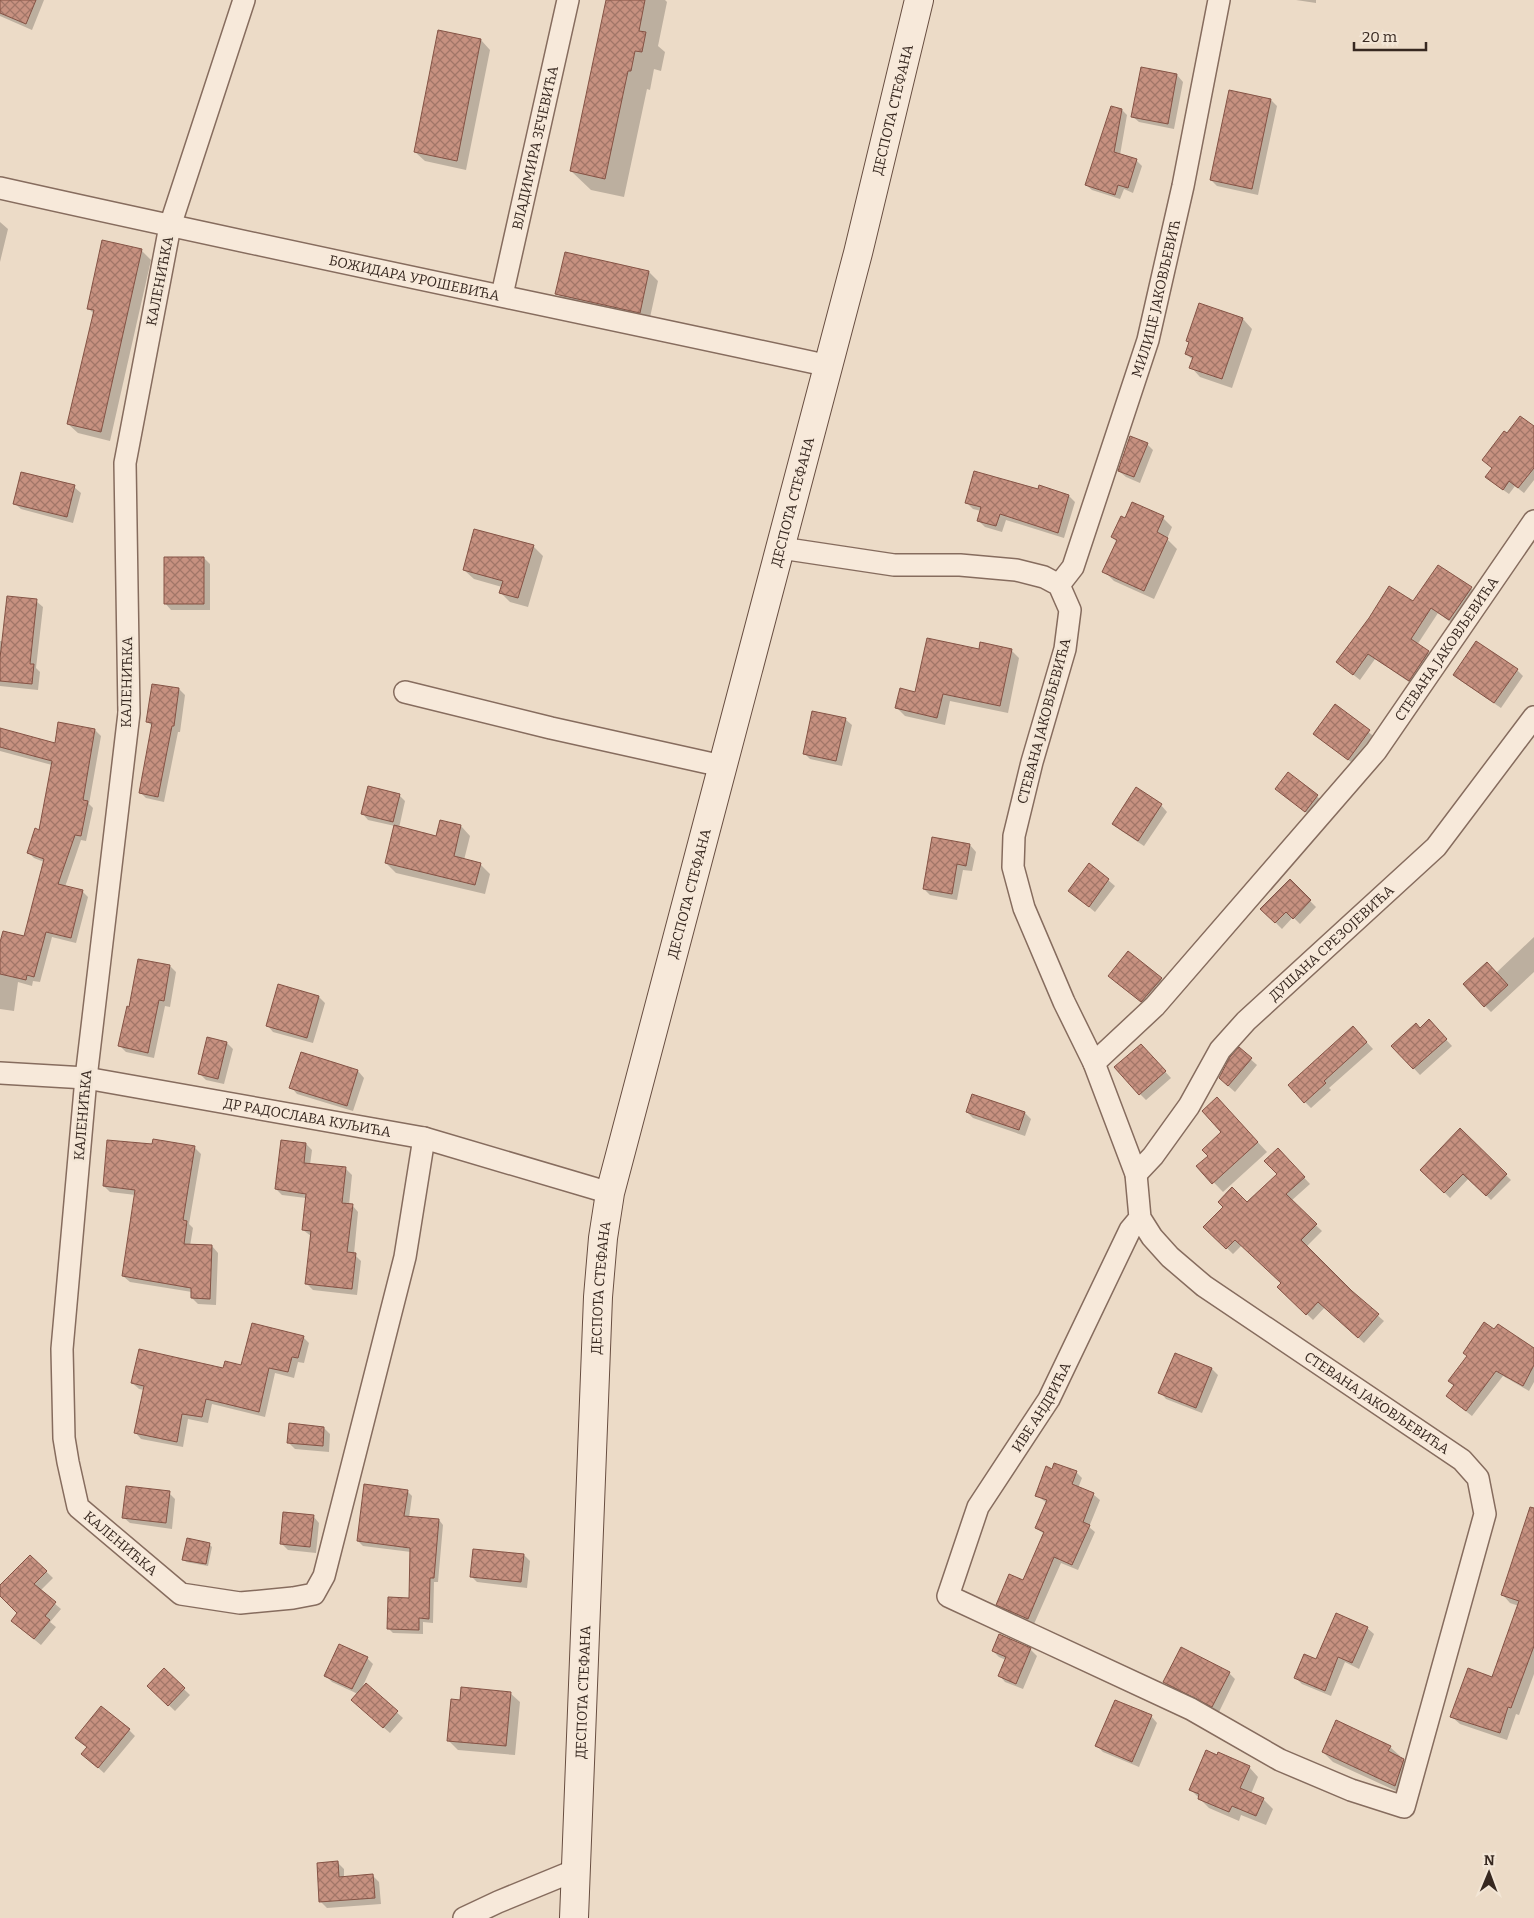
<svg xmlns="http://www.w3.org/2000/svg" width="1534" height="1918" font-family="Bitter,serif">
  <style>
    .shadow { fill: #0003 }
    .building { fill: url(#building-cross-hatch); stroke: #845345 }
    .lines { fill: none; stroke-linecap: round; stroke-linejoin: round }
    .minor-casing { stroke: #866c5e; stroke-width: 24 }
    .secondary-casing { stroke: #684e41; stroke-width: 30 }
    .minor { stroke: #f7e9da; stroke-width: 21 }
    .secondary { stroke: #f7e9da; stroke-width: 28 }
    .labels { text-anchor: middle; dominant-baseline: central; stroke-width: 5; stroke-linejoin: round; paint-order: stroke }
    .street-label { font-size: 14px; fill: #372820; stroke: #f3e6d6 }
  </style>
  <defs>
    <pattern id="building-cross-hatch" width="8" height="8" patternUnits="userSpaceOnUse" patternTransform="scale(1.25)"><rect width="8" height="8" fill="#c79180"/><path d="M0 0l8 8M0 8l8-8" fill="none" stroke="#a27668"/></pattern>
  </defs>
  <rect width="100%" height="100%" fill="#ecdbc7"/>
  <path class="shadow" d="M0 0H44L32 30 0 16Z
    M607 0H665L667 2 658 46 665 52 661 71 654 69 650 90 647 89 624 197 591 190 571 171Z
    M1296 0H1316V3Z
    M439 32 481 40 490 50 466 170 425 161 415 152Z
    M1142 69 1177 75 1183 82 1174 129 1139 122 1132 116Z
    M1271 100 1277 106 1258 195 1217 186 1211 180Z
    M1122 110 1127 115 1120 155 1136 160 1142 166 1133 193 1124 189 1120 199 1092 190 1086 185Z
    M0 222 8 229 0 262Z
    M141 250 151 260 110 441 78 433 68 424 94 314 89 309Z
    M649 272 658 281 649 322 566 303 557 293Z
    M1200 304 1243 319 1252 329 1232 388 1200 377 1191 367 1193 360 1186 354 1190 343 1187 340Z
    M1534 428V480L1524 493 1515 486 1509 494 1492 482 1493 469 1507 435Z
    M1147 444 1153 450 1140 483 1126 477 1119 471Z
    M74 487 81 493 73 523 21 509 14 503Z
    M1040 487 1069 496 1075 502 1064 538 1006 520 1002 532 985 527 978 520 981 511 973 509 967 503 1039 490Z
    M1163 518 1172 527 1167 539 1177 549 1154 599 1114 581 1104 571 1117 542 1112 537 1125 519Z
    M533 546 543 556 528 607 510 602 501 593 502 587 474 579 464 570Z
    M204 558 210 564V610H171L165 603Z
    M1471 588 1477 595 1456 626 1438 613 1417 645 1435 659 1415 686 1375 659 1360 680 1337 662 1413 603Z
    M36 601 43 607 36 668 40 672 38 690 0 686V641H3Z
    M1011 650 1019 658 1008 713 950 701 945 725 905 716 897 708 980 651Z
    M1517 670 1523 676 1501 708 1461 681 1454 675Z
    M179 689 185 695 180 732H178L164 802 146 798 140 792 153 727 148 722Z
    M1335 706 1376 738 1355 765 1314 734Z
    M845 719 852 725 842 766 810 759 804 753Z
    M59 724 95 730 101 736 89 804 93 808 86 841 81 840 65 887 82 891 88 897 76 943 52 937 40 982 33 981 32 986 18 982 14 1011 0 1009V947L24 938 44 862 34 858 28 852 40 831 52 765 0 751V730L56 744Z
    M1288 774 1324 802 1312 817 1276 789Z
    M1136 789 1161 805 1167 812 1144 846 1120 830 1114 824Z
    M399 795 405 801 399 828 437 838 441 822 461 826 470 836 464 860 480 864 490 874 485 894 396 873 386 863 395 826 368 820 362 813Z
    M933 838 970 845 976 852 972 871 963 870 957 900 930 895 924 889Z
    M1108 880 1115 886 1095 912 1070 891Z
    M1290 881 1316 907 1300 924 1293 917 1282 929 1262 909Z
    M1534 937V972L1491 1012 1485 1006 1496 973Z
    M1128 952 1168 985 1148 1007 1115 982Z
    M170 966 176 972 170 1007 165 1006 154 1058 126 1052 120 1046Z
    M319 997 325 1003 313 1043 273 1032 267 1025Z
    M1429 1021 1452 1046 1420 1075 1393 1046 1420 1029Z
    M1359 1034 1373 1049 1329 1088 1331 1090 1311 1108 1305 1102Z
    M227 1043 233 1049 224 1084 206 1080 200 1074Z
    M1239 1049 1257 1065 1235 1092 1226 1084Z
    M1147 1052 1171 1078 1146 1100 1140 1094Z
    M301 1054 358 1071 364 1078 353 1111 297 1094 291 1087Z
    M973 1096 1025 1113 1031 1119 1025 1136 973 1118 967 1112Z
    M1227 1109 1267 1152 1223 1192 1198 1166 1209 1156 1223 1132Z
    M1460 1130 1511 1180 1491 1200 1469 1178 1450 1198 1422 1170Z
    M154 1141 195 1148 201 1154 189 1224 193 1228 190 1246H212L218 1253 216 1305 198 1304 192 1298V1292L130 1282 123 1276 136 1195 110 1192 104 1186 153 1145Z
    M306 1144 312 1150 310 1165 346 1169 352 1175 349 1205H352L358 1212 354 1254 361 1261 357 1295 313 1290 306 1283 311 1236 303 1230 306 1198 282 1195 276 1189Z
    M1284 1156 1310 1184 1291 1201 1322 1231 1306 1247 1351 1292 1384 1321 1364 1343 1325 1307 1313 1320 1279 1287 1282 1283 1242 1245 1233 1254 1205 1227 1247 1203 1278 1175Z
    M303 1337 309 1343 304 1363 298 1362 294 1378 275 1373 265 1417 212 1404 208 1423 188 1419 183 1447 141 1439 135 1432 144 1390 139 1389 132 1383 242 1367Z
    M1534 1350V1382L1529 1391 1503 1376 1472 1416 1454 1402 1455 1386 1450 1381Z
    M1175 1354 1212 1369 1218 1375 1202 1413 1166 1399 1160 1392Z
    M324 1428 330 1434 329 1452 295 1449 288 1442Z
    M1053 1470 1076 1472 1082 1478 1078 1488 1094 1495 1100 1500 1089 1527 1095 1532 1078 1570 1061 1563 1034 1624 1004 1610 998 1604 1024 1582 1044 1534 1036 1528 1047 1503 1036 1495Z
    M408 1492 412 1496 409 1518 439 1520 443 1525 438 1582H434L433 1623 423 1622V1634L393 1633 388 1628 410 1599 411 1552 363 1546 358 1541Z
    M169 1493 175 1499 172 1529 130 1523 123 1517Z
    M313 1516 319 1523 316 1553 288 1550 282 1544Z
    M1534 1523V1674L1519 1715 1516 1714 1507 1740 1460 1724 1452 1717 1493 1678 1519 1606 1510 1603 1503 1595Z
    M209 1544 212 1547 208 1566 186 1562 184 1559Z
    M524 1555 530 1561 527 1588 477 1582 471 1576Z
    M30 1556 53 1578 40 1591 61 1609 50 1622 56 1627 41 1645 19 1627V1613L0 1595V1587Z
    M1367 1628 1374 1634 1359 1669 1345 1662 1331 1696 1302 1684 1296 1678Z
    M1000 1635 1030 1649 1037 1656 1023 1689 1005 1682 999 1675 1006 1660 999 1657 993 1651Z
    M367 1658 373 1664 361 1690 366 1685 403 1718 390 1733 359 1706 358 1694 332 1682 326 1676Z
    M164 1670 190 1695 175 1711 149 1686Z
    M1229 1673 1235 1679 1219 1712 1171 1688 1165 1682Z
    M510 1693 520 1702 515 1755 458 1750 448 1740 461 1702Z
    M1151 1716 1157 1723 1139 1767 1103 1752 1097 1746Z
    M129 1730 135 1736 104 1773 83 1754 88 1748Z
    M1390 1747 1400 1756 1399 1758 1413 1769 1405 1795 1333 1762 1323 1752Z
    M1249 1767 1258 1777 1251 1794 1264 1800 1273 1809 1266 1825 1241 1815 1239 1821 1209 1808 1190 1789Z
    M337 1862 344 1869V1878L373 1876 379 1882 381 1904 327 1908 321 1902Z"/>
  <path class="building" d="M0 0H36L26 24 0 13Z
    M606 0H645L639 31 646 32 642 52 635 51 631 71H628L605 179 570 171Z
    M438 30 481 39 457 161 414 152Z
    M1141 67 1177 74 1168 124 1131 117Z
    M1229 90 1271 99 1252 189 1210 180Z
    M1111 106 1122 109 1114 152 1137 159 1128 188 1118 185 1115 195 1085 185Z
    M102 240 142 249 101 432 67 424 94 310 87 309Z
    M565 252 649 271 640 313 555 294Z
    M1199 303 1243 318 1222 379 1189 368 1193 357 1185 354 1189 342 1186 341Z
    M1520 416 1534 426V468L1518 488 1509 481 1503 490 1485 477 1492 468 1482 460 1504 431 1507 433Z
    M1130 436 1148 443 1134 477 1118 471Z
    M974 471 1038 489 1039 485 1069 495 1058 533 1000 514 996 526 977 521 981 507 965 503Z
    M21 472 75 485 67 517 13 504Z
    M1132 502 1164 516 1157 532 1168 538 1144 591 1102 572 1117 540 1111 537 1121 516 1125 518Z
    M474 529 534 545 518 598 499 593 503 581 463 570Z
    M164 557H204V604H164Z
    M1438 565 1472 587 1449 620 1431 608 1411 639 1429 651 1409 681 1368 654 1353 675 1336 662 1369 618 1389 586 1413 601Z
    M7 596 37 599 30 664H34L32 684 0 681V658Z
    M927 638 979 649 980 642 1012 649 1000 706 943 694 937 718 895 708 900 688 915 692Z
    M1476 641 1518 669 1494 703 1453 675Z
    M152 684 179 688 174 726H172L158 797 139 793 152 723 146 722Z
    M1335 704 1370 730 1348 760 1313 734Z
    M812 711 846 718 836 761 803 754Z
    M58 722 95 729 83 800 88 801 81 836 75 835 58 884 83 890 71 938 46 932 34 977 27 975 26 980 0 974V942L3 931 24 936 44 859 27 853 35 828 39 830 52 761 0 747V728L55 743Z
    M1288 772 1318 795 1305 812 1275 789Z
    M368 786 400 794 393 822 361 814Z
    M1136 787 1162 804 1138 841 1112 824Z
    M440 820 461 825 454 856 481 863 475 885 385 863 394 825 436 836Z
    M932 837 970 844 966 866 957 864 952 894 923 889Z
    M1089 863 1109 879 1089 907 1068 891Z
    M1290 879 1311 900 1293 919 1286 912 1275 923 1260 909Z
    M1128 951 1162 978 1141 1002 1108 976Z
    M138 959 170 965 164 1001 159 1000 148 1053 118 1046 127 1006 129 1007Z
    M1487 962 1508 985 1484 1007 1463 984Z
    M278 984 319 996 307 1038 266 1026Z
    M1429 1019 1447 1039 1413 1069 1391 1046 1416 1023 1420 1028Z
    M1353 1026 1367 1042 1324 1081 1326 1083 1304 1103 1288 1085Z
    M207 1037 227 1042 218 1079 198 1074Z
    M1141 1044 1166 1071 1139 1095 1114 1067Z
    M1239 1047 1252 1058 1228 1086 1219 1078 1230 1057Z
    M301 1052 358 1070 347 1106 289 1088Z
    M972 1094 1025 1112 1019 1130 966 1112Z
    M1217 1097 1258 1142 1212 1184 1196 1166 1208 1156 1202 1150 1221 1132 1202 1111Z
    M1460 1128 1507 1174 1486 1196 1463 1174 1444 1193 1420 1170Z
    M153 1139 195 1146 183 1220 187 1221 184 1244 212 1245 210 1299 191 1298V1288L122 1276 135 1190 103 1186 107 1140 152 1144Z
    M281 1140 306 1143 304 1163 346 1167 342 1203 353 1204 347 1252 356 1253 352 1289 305 1284 311 1231 302 1230 306 1194 275 1189Z
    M1278 1148 1305 1177 1286 1194 1317 1224 1301 1240 1352 1291 1379 1314 1358 1338 1318 1302 1306 1315 1277 1287 1281 1283 1235 1240 1226 1249 1203 1227 1223 1207 1218 1202 1232 1187 1247 1202 1277 1174 1264 1161Z
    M1484 1322 1494 1329 1498 1324 1534 1348V1365L1523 1386 1496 1371 1466 1411 1446 1396 1454 1385 1448 1381 1467 1356 1463 1353Z
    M252 1323 304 1336 298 1358 292 1357 288 1372 269 1368 259 1412 206 1399 202 1417 182 1414 177 1442 134 1433 144 1386 131 1383 139 1349 223 1368 225 1361 241 1365Z
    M1175 1353 1212 1368 1196 1408 1158 1393Z
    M289 1423 324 1427 323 1446 287 1443Z
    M1054 1463 1077 1471 1072 1484 1094 1493 1083 1522 1090 1525 1072 1565 1054 1557 1028 1619 996 1605 1009 1574 1023 1580 1044 1532 1035 1528 1047 1500 1035 1496 1046 1466 1052 1469Z
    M364 1484 408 1490 404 1516 439 1519 434 1578H430L429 1619 419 1618V1630L387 1629 388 1597 409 1598 410 1548 357 1541Z
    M126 1486 170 1491 166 1523 122 1518Z
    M1530 1507 1534 1508V1646L1511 1708 1508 1707 1500 1733 1450 1717 1468 1668 1492 1677 1519 1601 1501 1595Z
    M283 1512 314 1515 310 1547 280 1544Z
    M187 1538 210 1543 206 1564 182 1560Z
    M473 1549 524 1554 521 1582 470 1577Z
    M30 1555 47 1571 34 1584 56 1602 45 1616 50 1620 34 1639 11 1621 17 1613 0 1596V1585Z
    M1336 1613 1368 1627 1352 1663 1338 1657 1325 1691 1294 1678 1304 1654 1316 1659Z
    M999 1634 1031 1648 1016 1684 998 1676 1006 1657 992 1651Z
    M339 1644 368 1657 352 1689 324 1676Z
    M1181 1647 1230 1672 1212 1707 1163 1682Z
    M164 1668 185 1688 168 1706 147 1686Z
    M366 1683 398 1711 383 1728 351 1700Z
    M461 1687 511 1692 506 1746 447 1741 451 1699 460 1700Z
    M1115 1700 1152 1715 1132 1762 1095 1746Z
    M101 1706 130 1729 98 1768 81 1754 87 1747 75 1738Z
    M1336 1720 1391 1746 1388 1751 1404 1759 1395 1786 1322 1752Z
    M1206 1750 1217 1755 1218 1752 1250 1766 1240 1788 1264 1798 1256 1816 1232 1806 1229 1812 1198 1799 1199 1794 1189 1790Z
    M338 1861 339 1877 373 1874 375 1898 319 1902 317 1863Z"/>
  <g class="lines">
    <g class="minor-casing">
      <g id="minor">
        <path id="s1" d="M244 0 170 226 125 463 129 713 86 1078 62 1349 64 1438 68 1462 78 1507 181 1594 240 1603 293 1598 314 1594 324 1576 405 1257 424 1138"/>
        <path id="s2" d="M0 188C276 250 552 306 829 366"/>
        <path id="s3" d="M502 295 568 0"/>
        <path id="s4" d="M781 548 894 565H960L1016 570 1044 577 1059 585 1070 610 1065 649 1032 762 1014 836 1013 867 1024 908 1064 1002 1094 1063 1136 1174 1140 1218 1152 1237 1170 1257 1204 1286 1462 1460 1478 1478 1485 1514 1404 1807 1351 1790 1280 1760 1191 1709 948 1596 978 1507 1049 1399 1130 1230 1140 1218"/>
        <path id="s5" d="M1059 585 1073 567 1148 340 1183 186 1219 0"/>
        <path d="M405 692 551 728 722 766"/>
        <path id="s6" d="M1094 1063 1155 1006 1376 751 1534 521"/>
        <path id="s7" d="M0 1073 86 1078 424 1138 610 1193"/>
        <path id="s8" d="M1136 1174 1153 1156 1189 1106 1220 1050 1246 1021 1436 847 1534 717"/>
        <path d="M464 1918 498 1902 576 1870"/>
      </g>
    </g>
    <g class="secondary-casing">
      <g id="secondary">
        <path id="s9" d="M574 1918 598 1297 603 1238 610 1193 858 253 919 0"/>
      </g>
    </g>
    <use href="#minor" class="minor"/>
    <use href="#secondary" class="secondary"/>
  </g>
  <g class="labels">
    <g class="street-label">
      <text stroke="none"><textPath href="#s9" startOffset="1846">ДЕСПОТА СТЕФАНА</textPath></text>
      <text stroke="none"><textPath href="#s3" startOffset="151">ВЛАДИМИРА ЗЕЧЕВИЋА</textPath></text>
      <text stroke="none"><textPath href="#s2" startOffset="424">БОЖИДАРА УРОШЕВИЋА</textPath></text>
      <text transform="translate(160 281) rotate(-79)">КАЛЕНИЋКА</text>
      <text stroke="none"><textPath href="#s5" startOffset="304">МИЛИЦЕ ЈАКОВЉЕВИЋ</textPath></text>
      <text stroke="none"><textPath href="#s9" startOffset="1441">ДЕСПОТА СТЕФАНА</textPath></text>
      <text stroke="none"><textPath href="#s6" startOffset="545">СТЕВАНА ЈАКОВЉЕВИЋА</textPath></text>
      <text transform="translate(127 682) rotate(-89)">КАЛЕНИЋКА</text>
      <text transform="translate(1044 721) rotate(-75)">СТЕВАНА ЈАКОВЉЕВИЋА</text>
      <text stroke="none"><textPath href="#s9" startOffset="1036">ДЕСПОТА СТЕФАНА</textPath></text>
      <text stroke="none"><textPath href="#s8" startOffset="305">ДУШАНА СРЕЗОЈЕВИЋА</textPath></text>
      <text transform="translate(83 1115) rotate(-85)">КАЛЕНИЋКА</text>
      <text stroke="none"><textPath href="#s7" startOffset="311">ДР РАДОСЛАВА КУЉИЋА</textPath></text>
      <text stroke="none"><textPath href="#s9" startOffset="631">ДЕСПОТА СТЕФАНА</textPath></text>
      <text stroke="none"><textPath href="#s4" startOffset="1252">СТЕВАНА ЈАКОВЉЕВИЋА</textPath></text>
      <text stroke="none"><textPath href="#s4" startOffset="2435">ИВЕ АНДРИЋА</textPath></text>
      <text stroke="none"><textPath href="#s1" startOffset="1584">КАЛЕНИЋКА</textPath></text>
      <text stroke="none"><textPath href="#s9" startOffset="226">ДЕСПОТА СТЕФАНА</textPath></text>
    </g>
  </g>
  <g transform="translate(1489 1873) rotate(1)" stroke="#f3e6d6" stroke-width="4" paint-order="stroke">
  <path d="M0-4L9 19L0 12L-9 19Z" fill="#372820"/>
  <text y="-8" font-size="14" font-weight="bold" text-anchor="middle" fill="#372820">N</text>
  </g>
  <path d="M1354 42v8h72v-8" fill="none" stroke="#372820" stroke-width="2.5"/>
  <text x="1362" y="42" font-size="15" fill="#372820" stroke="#f3e6d6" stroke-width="4" paint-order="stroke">20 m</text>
</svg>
